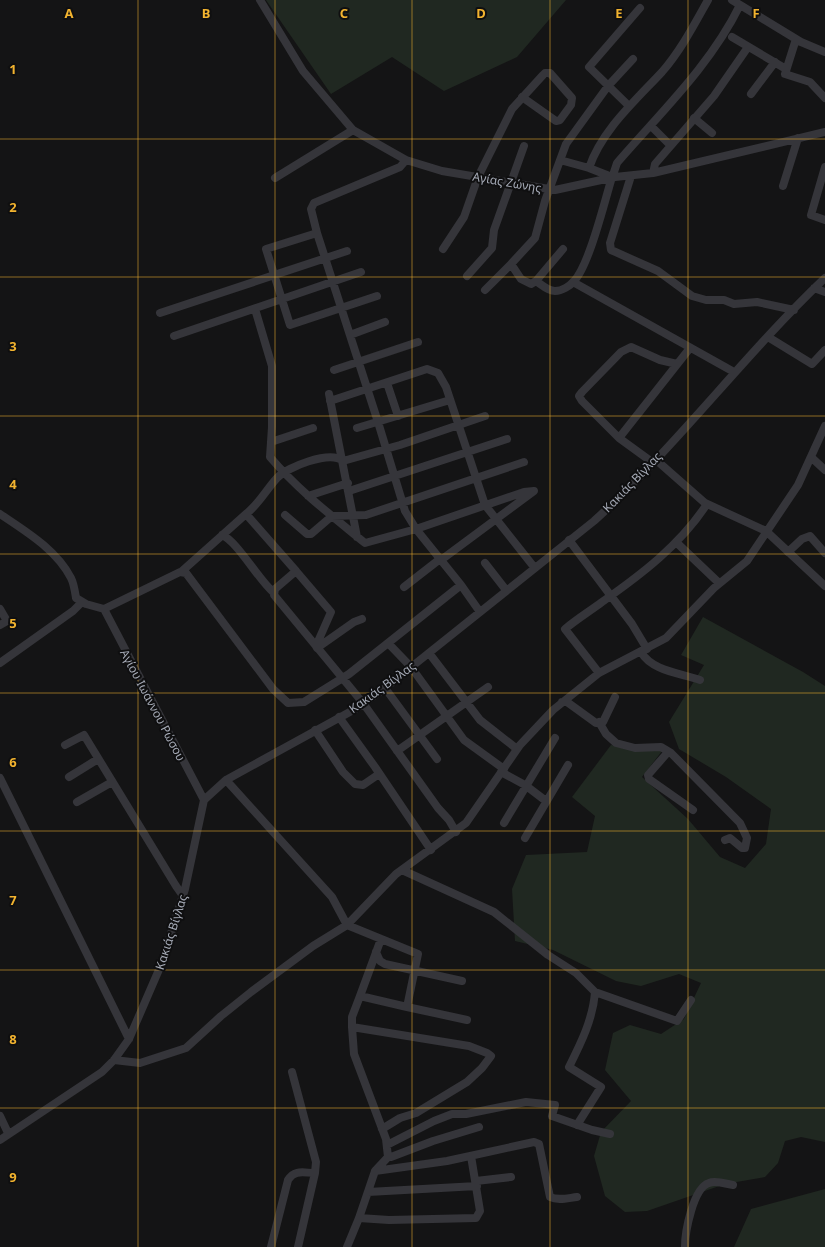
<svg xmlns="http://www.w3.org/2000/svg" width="825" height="1247" font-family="'Noto Sans',sans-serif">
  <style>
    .green { fill: #202821 }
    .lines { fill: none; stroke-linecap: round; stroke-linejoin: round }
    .minor { stroke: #35353a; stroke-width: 8 }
    .grid { fill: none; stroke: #f2b32f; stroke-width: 1; stroke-opacity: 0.55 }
    .labels { text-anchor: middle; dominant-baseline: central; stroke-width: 4; stroke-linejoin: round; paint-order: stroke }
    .street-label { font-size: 12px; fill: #a5aab6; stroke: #0f0f10 }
    .grid-label { font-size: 13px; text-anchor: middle; font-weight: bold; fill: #f2b32f; stroke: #0f0f10; stroke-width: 4; stroke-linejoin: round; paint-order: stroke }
  </style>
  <rect width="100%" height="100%" fill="#141415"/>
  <path class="green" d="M266 0H566L517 57 444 91 392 57 331 94Z
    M703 617 803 672 825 686V1142L801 1137 785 1141 778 1163 765 1177 725 1184 647 1211 625 1212 605 1196 594 1156 601 1132 631 1101 605 1070 613 1033 630 1025 661 1034 684 1019 701 983 679 974 641 986 616 981 553 950 515 941 512 889 526 855 587 852 595 816 572 797 611 745 637 750 662 751 642 777 688 819 720 857 745 868 766 844 771 809 726 777 679 749 669 722 704 665 681 655Z
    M825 1189V1247H734L751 1209Z"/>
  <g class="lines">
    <path class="minor" d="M260 0 303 71 353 130 406 160 442 171 555 190 615 177 653 173 825 132
      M732 0 801 42 825 52
      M732 37 786 69
      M796 39 785 74 810 82 825 98
      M751 94 775 62
      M629 106 589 67 640 8
      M694 118 712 133
      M651 126 670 145
      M406 160 400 167 314 203 311 209 317 233 378 422 405 511 416 529 524 492 534 491 441 560
      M560 160 589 168
      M825 167 811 215 825 220
      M653 173 655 164 714 96 748 47
      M631 176 610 243 611 250 658 271 692 296 706 300H724L734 304 757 302 794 310
      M615 177 614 172 617 163C661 112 710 66 740 5
      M275 178 353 130
      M783 186 798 138
      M317 233 266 249 290 325 377 296
      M443 249 464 217 478 177 512 109 543 75 545 73H550L572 98 571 105 560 120 556 121 522 97
      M563 249 536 281C542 285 548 291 555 291 562 291 570 286 574 281 589 266 605 200 612 177L589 168C602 130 635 101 662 72 681 50 694 25 708 0
      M467 276 492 248 494 230 524 146
      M536 281 531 284 521 279 511 264 535 238 545 201 566 144 608 86 633 59
      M573 282 734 372
      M814 288 825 292
      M485 290 511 264
      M255 309 272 366V427L270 457C298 490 332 516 365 543L416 529 461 585 480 612
      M160 313 347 251
      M350 335 385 322
      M174 336 361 272
      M768 337 812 364 825 350
      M334 370 418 342
      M387 383 398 416
      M329 394 357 537
      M330 401 427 369 438 373 446 387 485 505 534 567
      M357 428 450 400
      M619 438 582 401 579 396 582 392 621 352 631 347 660 360 677 364
      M271 442 313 428
      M812 458 825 470
      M655 459 705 503 766 531 825 586
      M652 462 619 438 690 348
      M349 491 507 439
      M308 496 348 483
      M0 514C25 531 56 549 71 578 74 584 75 592 76 598L86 604 104 609 180 572 186 573 273 689 288 703 304 702 349 674 461 585
      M246 514C259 504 266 490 277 478 287 467 330 450 343 461L400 445 485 416
      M285 515 307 534H311L332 516 366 515 524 462
      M222 535C237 541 258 579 273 592
      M569 540 632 624 647 649
      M677 543 719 583
      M788 552 802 539 810 536 825 553
      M485 563 506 590
      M181 572 246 514 296 571
      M404 587 440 559
      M0 609 7 621 0 625
      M104 609 204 800
      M388 643 411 667 464 740 504 769
      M316 646 331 612 296 571 275 589 274 595 363 703 438 808 449 820 456 832
      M317 648 354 622 362 619
      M641 652C652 671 680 673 700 680
      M429 653 480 720 517 749
      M0 663 73 611 82 602
      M599 673 565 629C577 619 590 611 602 602 642 574 680 545 707 504
      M385 688 437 759
      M562 702H567L596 723 603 722 615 697
      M339 717 375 767 431 850
      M599 722 606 734 616 743 635 748 661 747 671 753 740 823 747 838 745 848H742L730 838 725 840
      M315 730 343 772 355 784 363 785 379 774
      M65 745 84 735 176 886 183 896
      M397 751 488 687
      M668 752 648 775 649 779 693 810
      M501 772 525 785 546 801
      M69 777 98 759
      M0 778 129 1039
      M226 780 332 897 347 925 418 954 407 1007 360 996 381 939
      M77 802 112 782
      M504 823 555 738
      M525 838 568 765
      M402 870 494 912 548 955 576 973 595 992
      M376 952 380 961 385 964 462 981
      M360 996 352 1017V1027L354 1054 386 1139 388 1157H391L433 1141 479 1127
      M407 1007 467 1020
      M352 1027 469 1046 487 1053 491 1056 482 1068 467 1082 416 1113 400 1118 382 1129
      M114 1060 140 1063 186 1048 221 1016 251 992 313 946 347 925 396 874 466 823 520 745 553 710 599 673 666 638 714 588 747 561 798 485 825 426
      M292 1072 316 1162 315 1173 298 1247
      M0 1116 8 1133
      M577 1125 601 1087 569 1067C581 1043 593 1019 595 992L677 1021 691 1000
      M0 1140 102 1072 114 1060 129 1039 161 965 185 889 204 800 226 780 357 708 385 688 594 521C677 446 744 355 825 278
      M387 1145 434 1121 452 1114H466L526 1102 555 1105 552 1116 592 1130 610 1134
      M375 1171 388 1157
      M476 1181 511 1177
      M368 1192 477 1186
      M359 1218 389 1220 476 1218 480 1211 471 1156
      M271 1247 288 1180C295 1169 304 1173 315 1173
      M347 1247 359 1218 375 1171 447 1161 534 1142 539 1144 550 1197C558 1201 568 1198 577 1197
      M685 1247C685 1232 693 1188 709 1183 716 1180 726 1184 733 1185"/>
  </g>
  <path class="grid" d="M138 0V1247M275 0V1247M412 0V1247M550 0V1247M688 0V1247M0 139H825M0 277H825M0 416H825M0 554H825M0 693H825M0 831H825M0 970H825M0 1108H825"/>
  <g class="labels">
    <g class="street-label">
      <text transform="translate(507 182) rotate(10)">Αγίας Ζώνης</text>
      <text transform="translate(632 482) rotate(-46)">Κακιάς Βίγλας</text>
      <text transform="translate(382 687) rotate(-36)">Κακιάς Βίγλας</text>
      <text transform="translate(153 705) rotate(62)">Αγίου Ιωάννου Ρώσου</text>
      <text transform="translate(171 932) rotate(-72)">Κακιάς Βίγλας</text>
    </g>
  </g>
  <g class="grid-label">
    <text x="69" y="18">A</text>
    <text x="206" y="18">B</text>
    <text x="344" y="18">C</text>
    <text x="481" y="18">D</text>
    <text x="619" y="18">E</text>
    <text x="756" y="18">F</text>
    <text x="13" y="74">1</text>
    <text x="13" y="212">2</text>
    <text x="13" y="351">3</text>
    <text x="13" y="489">4</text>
    <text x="13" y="628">5</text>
    <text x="13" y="767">6</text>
    <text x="13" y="905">7</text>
    <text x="13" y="1044">8</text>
    <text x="13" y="1182">9</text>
  </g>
</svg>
